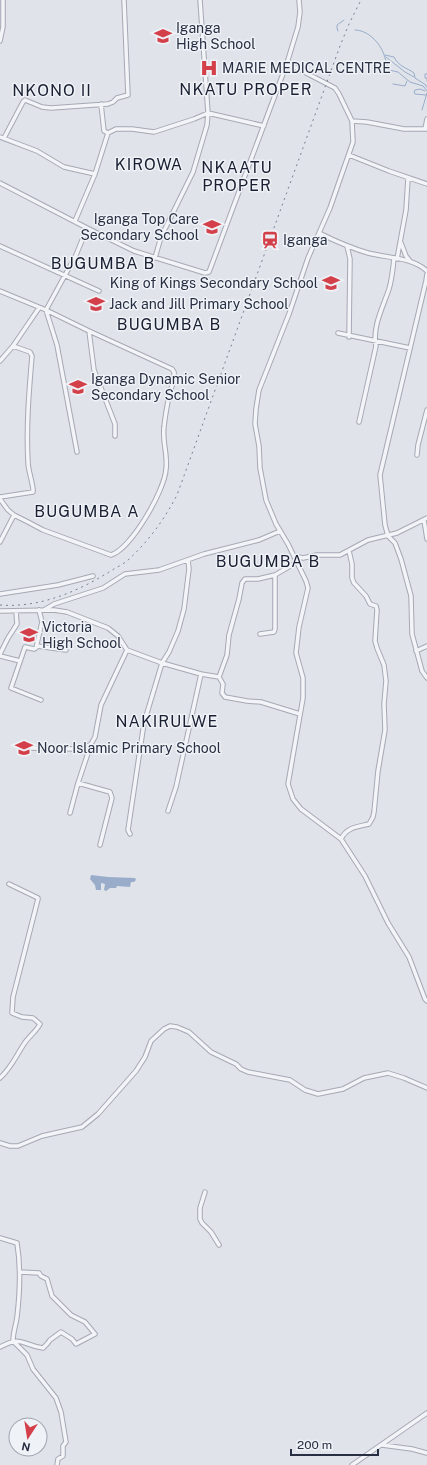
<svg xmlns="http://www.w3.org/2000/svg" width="427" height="1465" font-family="'Public Sans',sans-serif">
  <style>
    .water { fill: #99adcb }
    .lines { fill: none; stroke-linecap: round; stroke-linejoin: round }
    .stream { stroke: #99adcb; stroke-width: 1 }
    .minor-casing { stroke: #a5a9b4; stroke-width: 5.5 }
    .minor { stroke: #f3f4f8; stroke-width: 3.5 }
    .rail { stroke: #798194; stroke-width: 1; stroke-dasharray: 2 4; stroke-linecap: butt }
    .labels { text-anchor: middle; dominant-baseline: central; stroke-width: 3; stroke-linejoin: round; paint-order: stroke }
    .poi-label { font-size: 14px; fill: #282f42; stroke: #eff2f7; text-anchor: start }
    .quarter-label { font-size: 16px; letter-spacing: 1px; fill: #1a2032; stroke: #eff2f7 }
  </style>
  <rect width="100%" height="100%" fill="#e0e3e9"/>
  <path class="water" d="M91 875 108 877 135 878 136 880 134 882H131L130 887 117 886 116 888H110L106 891 104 890 105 884 101 883V890H96L95 885 90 879Z"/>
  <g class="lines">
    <path class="stream" d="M355 30C369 30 382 45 385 58 386 62 388 63 387 67L389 70 398 72 410 82 423 86 427 91
      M338 31 337 28V25L344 20
      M385 55 394 57C399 67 406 67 414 73L415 78 426 85V87
      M386 57 405 72 414 77
      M427 74H425V78H427V81
      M393 84 405 86 407 81
      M425 91 420 89 415 90 414 93 415 94 426 95
      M422 110 427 93"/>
    <g class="minor-casing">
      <path id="minor" d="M0 41 3 27V0
        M287 63 335 88 339 94 352 121 353 142 330 208 308 258 289 314 259 390 256 409 255 424 259 446 260 468 266 500 276 524 288 544 306 581 308 588 299 627 296 653 303 678V698L288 784 293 799 301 809 341 839 365 876 388 923 409 957 425 999 427 1001
        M101 104 104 131 108 133
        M352 121 367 122 404 129H427
        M425 129 427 119
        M0 137 37 151 64 167 95 174
        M4 138 23 102 25 100 42 107 51 108 108 104 113 102 117 98 128 95 124 0
        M349 155 389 171 427 184
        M0 183 87 228 76 255 46 310 57 345 77 452
        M75 221 95 174 108 133 116 129H132L154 132 194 119 208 113 264 126
        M87 228 134 251 205 273 209 272 287 63 298 27 300 12 299 0
        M319 233C335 241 351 248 368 253 387 258 412 257 427 271
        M401 243 406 256 410 261
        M0 246 99 291
        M347 246 350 259 349 337
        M155 258 161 237 193 172 207 125 208 113 200 0
        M397 259 406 210 408 178
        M427 274 426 281 427 282
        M426 281 380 475 385 525 388 536 395 543 401 559 411 596 412 634 422 671 427 678
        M0 291 46 310 89 331 94 370 115 424V436
        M338 333 410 348
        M0 361 13 346 39 308
        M359 422 376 346C372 327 383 307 389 289 392 279 393 269 394 258
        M417 455 418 445 427 410
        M0 497 33 492C34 486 28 471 28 462 26 427 29 391 32 356L30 352 13 346
        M0 499 8 510 14 515 28 522 43 530 111 555C131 549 165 490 166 469 168 455 162 441 164 427 165 417 167 406 169 396 171 388 175 380 174 372L172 369 89 331
        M424 520 427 539
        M0 542 14 515
        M294 556 303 558 317 555H340L368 540 397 533 427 518
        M0 594 58 585 93 576
        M39 610 42 622 36 648 34 649 25 647 11 688 41 700
        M44 610 54 604 103 588 125 574 159 570 204 554 259 540 280 531
        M0 611 54 610 67 612 108 628 118 636 127 650 162 663 201 674 219 677 223 684 222 693 225 697 247 701 261 702 300 714
        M260 634 274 632 275 629V575
        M37 646 66 650
        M416 651 427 646
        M0 654 8 638 17 624 16 611
        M0 656 20 661
        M219 677 227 655 229 635 239 599 242 583 245 579H258L275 575 297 562
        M30 748 75 749 86 747 91 744 95 737 101 705 127 650
        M78 783 91 744
        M168 811 176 787 201 674
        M70 813 78 783 110 792 112 798 100 845
        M130 834 128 830 144 723 162 663 169 652 178 631 184 609 189 569 188 560
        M341 839C347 827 357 827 369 824L373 817 374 812 378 771 385 730 384 704 386 681 384 665 377 648 375 641 377 610 376 606 370 604 366 596 354 583 352 578V564L349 551
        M0 1078C11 1068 16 1056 24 1044 29 1036 36 1032 40 1024L33 1018 22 1017 12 1013 13 997 38 899V898L9 884
        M0 1143 10 1146H18L42 1136 82 1127 98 1114 136 1071 145 1057 151 1041 164 1029 170 1026 177 1027 189 1032 211 1052 236 1064 241 1069 248 1072 290 1080 305 1090 318 1094 343 1089 364 1078 388 1073 404 1078 427 1088
        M205 1192 200 1208V1219L202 1223 211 1232 219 1245
        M0 1238 17 1243C21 1267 20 1292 17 1317 16 1325 13 1332 13 1341L27 1355 33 1369 56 1398 61 1412 66 1442 63 1446V1456L58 1459 57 1465
        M0 1347C23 1335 21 1345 43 1348L47 1344 50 1340 61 1332 72 1339 76 1344 95 1334 85 1322 71 1315 52 1296 47 1279 41 1276 39 1273 20 1272
        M382 1445 412 1449 427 1453
        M352 1465 427 1413"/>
    </g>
    <use href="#minor" class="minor"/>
    <path class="rail" d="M0 605C39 608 77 592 109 572 115 568 122 565 127 561 148 542 164 520 177 495L340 46 349 24 361 0"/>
  </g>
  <defs>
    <g id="school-bare" transform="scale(1.38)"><path d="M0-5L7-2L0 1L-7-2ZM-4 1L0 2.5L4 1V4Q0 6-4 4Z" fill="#d4404a" stroke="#eff2f7" stroke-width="2.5" paint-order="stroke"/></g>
    <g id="hospital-bare" transform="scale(1.38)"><path d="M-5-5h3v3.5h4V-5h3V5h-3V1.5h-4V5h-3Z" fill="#d4404a" stroke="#eff2f7" stroke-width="2.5" paint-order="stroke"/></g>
    <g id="station-bare" transform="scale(1.38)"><path d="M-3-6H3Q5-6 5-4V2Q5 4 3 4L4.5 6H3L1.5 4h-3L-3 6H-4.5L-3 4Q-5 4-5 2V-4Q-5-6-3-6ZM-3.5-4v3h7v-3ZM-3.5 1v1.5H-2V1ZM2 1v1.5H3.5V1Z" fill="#d4404a" stroke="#eff2f7" stroke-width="2.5" paint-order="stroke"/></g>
  </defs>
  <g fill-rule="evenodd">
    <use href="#school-bare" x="163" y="36"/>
    <use href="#hospital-bare" x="209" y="68"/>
    <use href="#school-bare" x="212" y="227"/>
    <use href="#station-bare" x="270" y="240"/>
    <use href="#school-bare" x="331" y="283"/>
    <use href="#school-bare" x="96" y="304"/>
    <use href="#school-bare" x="78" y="387"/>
    <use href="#school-bare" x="29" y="635"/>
    <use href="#school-bare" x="24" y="748"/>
  </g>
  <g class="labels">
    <g class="poi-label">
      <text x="176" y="28">Iganga<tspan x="176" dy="16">High School</tspan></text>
      <text x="222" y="68">MARIE MEDICAL CENTRE</text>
      <text x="199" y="219" text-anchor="end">Iganga Top Care<tspan x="199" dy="16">Secondary School</tspan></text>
      <text x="283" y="240">Iganga</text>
      <text x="318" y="283" text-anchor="end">King of Kings Secondary School</text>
      <text x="109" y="304">Jack and Jill Primary School</text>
      <text x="91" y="379">Iganga Dynamic Senior<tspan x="91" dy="16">Secondary School</tspan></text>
      <text x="42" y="627">Victoria<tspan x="42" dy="16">High School</tspan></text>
      <text x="37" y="748">Noor Islamic Primary School</text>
    </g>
    <g class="quarter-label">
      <text x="246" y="89">NKATU PROPER</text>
      <text x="52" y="90">NKONO II</text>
      <text x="149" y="164">KIROWA</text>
      <text x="237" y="167">NKAATU<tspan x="237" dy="18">PROPER</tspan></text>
      <text x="103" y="263">BUGUMBA B</text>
      <text x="169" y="324">BUGUMBA B</text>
      <text x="87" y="511">BUGUMBA A</text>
      <text x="268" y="561">BUGUMBA B</text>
      <text x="167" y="721">NAKIRULWE</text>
    </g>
  </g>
  <g transform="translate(28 1437) rotate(192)"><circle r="19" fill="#eff2f7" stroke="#9fa4af"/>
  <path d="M0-3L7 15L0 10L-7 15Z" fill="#d4404a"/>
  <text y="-6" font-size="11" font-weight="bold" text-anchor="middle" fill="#282f42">N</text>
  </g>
  <path d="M291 1449v6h87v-6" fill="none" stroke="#282f42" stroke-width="2"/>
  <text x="297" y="1449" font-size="12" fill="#282f42" stroke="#eff2f7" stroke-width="3" paint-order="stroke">200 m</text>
</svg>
